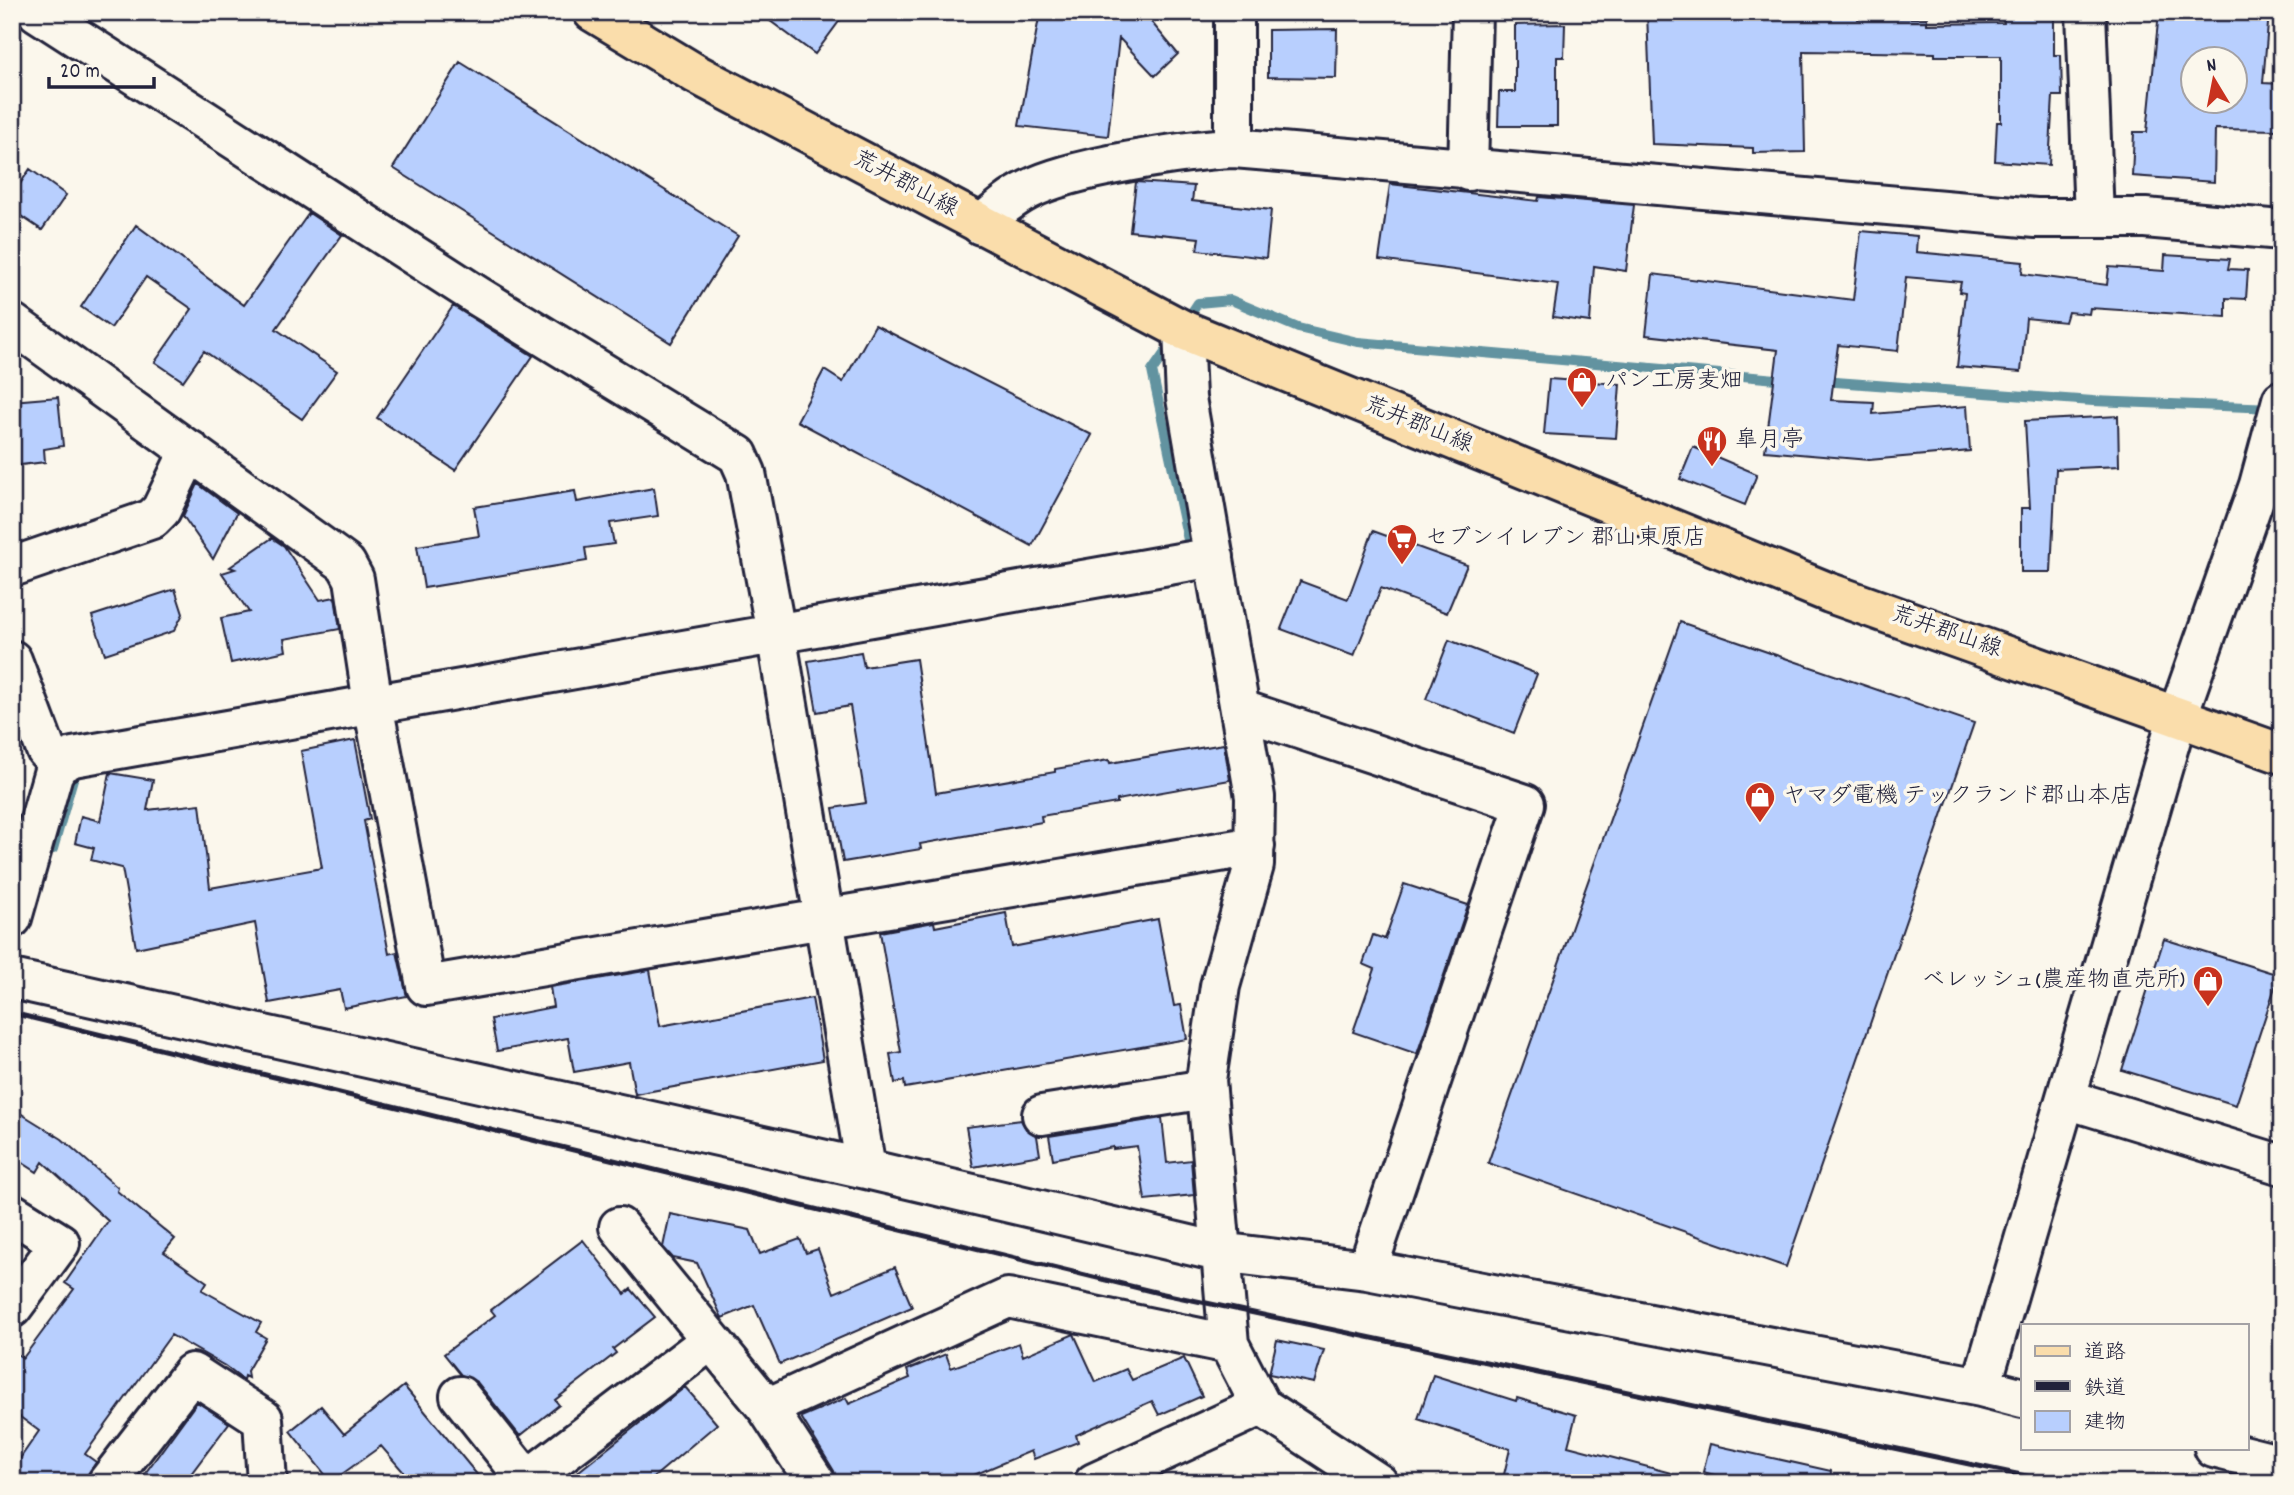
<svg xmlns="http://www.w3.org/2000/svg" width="2294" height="1495" font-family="Dekko,'Klee One',sans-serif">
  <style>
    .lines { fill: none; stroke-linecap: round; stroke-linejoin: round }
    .stream { stroke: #6293a0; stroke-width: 10 }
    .building { fill: #b8cffe; stroke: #22223b; stroke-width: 2; fill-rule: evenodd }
    .minor-casing { stroke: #22223b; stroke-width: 44 }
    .major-casing { stroke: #22223b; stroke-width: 44 }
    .minor { stroke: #fbf7ec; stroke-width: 38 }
    .major { stroke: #faddab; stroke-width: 38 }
    .rail { stroke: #22223b; stroke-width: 5 }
    .labels { text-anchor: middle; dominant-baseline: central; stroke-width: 7; stroke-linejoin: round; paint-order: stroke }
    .street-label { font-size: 23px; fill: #22223b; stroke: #fbf7ec }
    .poi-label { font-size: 23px; fill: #22223b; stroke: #fbf7ec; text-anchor: start }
  </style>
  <rect width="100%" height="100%" fill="#fbf7ec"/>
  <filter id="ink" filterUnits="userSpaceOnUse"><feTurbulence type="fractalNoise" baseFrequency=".0143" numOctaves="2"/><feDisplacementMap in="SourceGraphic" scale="14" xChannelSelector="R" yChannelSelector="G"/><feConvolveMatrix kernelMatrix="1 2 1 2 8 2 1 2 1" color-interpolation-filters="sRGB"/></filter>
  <g filter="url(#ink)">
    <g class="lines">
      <path class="stream" d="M1184 324 1198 303 1231 300 1298 328 1358 342 1788 380
        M1173 341 1152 371 1188 540 1183 555
        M1822 381 2093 401 2274 408
        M12 842 53 849 73 779 80 768"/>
    </g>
    <path class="building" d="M758 12H846L815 54Z
      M1040 12H1143L1178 54 1155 76 1119 38 1108 136 1019 126Z
      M1647 12H1858V19L1927 18V24L2004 23 2003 12H2054V55H2061L2062 96H2053L2049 165 1995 161 1997 122H2001V56H1935V53L1803 51 1805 152 1753 153V148L1652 144Z
      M2159 12H2269L2263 83 2282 84V130L2215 129 2214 182 2132 176 2134 132H2147ZM2193 60H2235V102H2193Z
      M1565 24 1564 57H1557V126H1498L1499 92H1515V25Z
      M1337 29 1336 78 1268 77V30Z
      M460 62 738 236 671 343 393 168Z
      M30 169 66 195 42 230 12 210V196Z
      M1136 182 1194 186 1192 201 1271 210 1266 258 1197 250 1199 238 1130 231Z
      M1390 184 1538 201 1539 197 1634 205 1626 271 1594 266 1590 322 1553 317 1558 284 1379 260Z
      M309 213 342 235 276 329 337 371 302 419 204 351 183 381 155 362 192 309 146 277 111 328 81 307 136 225 244 305Z
      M1861 231 1917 236 1916 252 2023 262 2022 274 2107 285 2109 267 2164 271 2165 255 2230 259 2228 269 2248 270 2246 299 2226 298V317L2090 308 2089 314 2068 312 2065 322 2026 318 2021 372 1957 367 1965 293 1959 292 1961 282 1906 277 1898 351 1838 345 1831 400 1874 402 1873 414 1967 406 1970 451 1869 460 1765 451 1778 350 1646 335 1653 274 1853 300Z
      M453 306 533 356 455 470 377 418Z
      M875 325 1092 435 1032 546 797 421 824 370 843 382Z
      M1549 379 1620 384 1616 438 1544 434Z
      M58 397 63 446 44 449 45 462 12 466V401Z
      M2118 416 2119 466 2056 469 2051 572H2021V508H2030L2025 421Z
      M1693 447 1757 474 1745 505 1680 479Z
      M198 484 237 513 213 559 183 516Z
      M654 488 658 516 610 523 614 544 585 548 587 561 424 588 417 546 479 536 474 507 575 491 577 502Z
      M1373 531 1467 565 1447 613 1381 588 1354 656 1281 629 1300 581 1348 599Z
      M272 538 284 546 320 600 335 597 340 629 284 639 286 651 231 663 221 618 249 612 222 573 235 569 230 567Z
      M175 589 183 614 174 631 105 654 92 616Z
      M1680 622 1974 723 1786 1267 1488 1163Z
      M1449 640 1537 674 1514 733 1426 699Z
      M861 652 864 667 916 659 936 793 1055 772V769L1109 760 1110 763 1224 744 1230 780 1117 800V803L1041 816 1042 822 920 844 921 849 843 862 833 808 866 803 850 706 817 712 808 661Z
      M355 740 370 819 364 821 389 954 397 952 407 996 344 1008 340 990 269 1003 255 923 136 948 122 868 91 860 94 848 75 843 81 816 100 821 110 773 153 780 147 810 200 804 210 888 322 868 301 751Z
      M1404 884 1468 905 1417 1054 1353 1032 1375 969 1363 964 1373 935 1385 939Z
      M1006 913 1012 947 1158 919 1174 1006 1181 1005 1187 1039 905 1088 904 1081 895 1083 890 1054 901 1052 880 932 934 922 935 927Z
      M2164 939 2279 975 2236 1105 2122 1070Z
      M650 970 660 1026 812 998 823 1060 635 1094 629 1062 574 1072 568 1038 497 1051 491 1019 553 1007 550 987Z
      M12 1108 62 1139 118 1188 117 1191 175 1239 164 1252 207 1282 202 1290 261 1323 256 1332 266 1338 247 1371 248 1378 244 1376 243 1380 225 1366 171 1335 85 1454 96 1462 86 1483H30L12 1470 39 1431 12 1411V1351L23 1358 74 1289 65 1283 108 1221 43 1162 37 1172 12 1156Z
      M1162 1118 1167 1163 1191 1160 1194 1195 1145 1200 1137 1146 1113 1149V1147L1053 1159 1049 1136Z
      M1021 1120 1026 1129 1037 1136 1040 1155 973 1167 966 1127Z
      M670 1214 750 1230 760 1254 800 1239 806 1253 818 1249 834 1293 895 1267 912 1307 780 1364 754 1305 722 1318 697 1263 673 1258 663 1247Z
      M583 1240 625 1294 631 1289 655 1317 613 1349 616 1353 555 1400 559 1405 520 1436 477 1382 461 1375 444 1354 495 1315 491 1310Z
      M1074 1334 1096 1382 1126 1369 1132 1380 1184 1358 1202 1396 1159 1415 1152 1401 1076 1435 1078 1442 1034 1459 1031 1451 955 1483H838L834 1471 801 1417 846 1398 849 1404 910 1378 907 1370 946 1354 951 1368 1019 1343 1023 1356Z
      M1277 1340 1324 1350 1314 1383 1269 1374Z
      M1433 1375 1516 1401 1517 1398 1576 1415 1568 1446 1671 1473 1670 1483H1502L1510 1449 1418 1419Z
      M404 1386 484 1483H413L381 1446 331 1482 290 1431 321 1406 344 1434Z
      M685 1387 717 1424 647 1483H564Z
      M197 1402 229 1423 184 1483H138Z
      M1710 1444 1831 1471 1830 1483H1720L1722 1477 1703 1472Z"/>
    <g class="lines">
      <g class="minor-casing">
        <path id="minor" d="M37 12 476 295 738 455 746 473 776 633 866 1169
          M1234 12V148
          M2086 12 2094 218
          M1468 171 1472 12
          M981 225C996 212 1010 199 1028 190 1069 168 1186 150 1234 148L2036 218H2145L2282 230
          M12 323 346 564 354 579 373 704 426 986 1255 846
          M12 567 152 519 161 510 190 450
          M12 660 46 750 59 764
          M1242 710 1525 804 1367 1270
          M12 918 53 774 59 764 73 757 1214 557
          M12 979 866 1169 1219 1252 1367 1270 1981 1387 2023 1398
          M2067 1099 2282 1165
          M1042 1115 1206 1089
          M12 1213 60 1243 12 1308
          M619 1227 767 1408 816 1483
          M1981 1387 2178 715 2259 485 2282 400
          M460 1396 527 1480 711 1340
          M1261 1406 1378 1483
          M767 1408 1008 1298 1229 1344
          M2214 1448 2282 1465
          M107 1483 192 1373 263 1419 267 1483
          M1094 1483 1261 1406 1229 1344 1206 1080 1220 986 1254 865 1255 797 1186 398 1183 330"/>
      </g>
      <g class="major-casing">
        <path id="major" d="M593 12 696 74 1183 330 1830 593 2282 754"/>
      </g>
      <use href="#minor" class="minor"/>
      <use href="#major" class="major"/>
      <path class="rail" d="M12 1013 1159 1293 2059 1483"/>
    </g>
  </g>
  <defs>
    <g id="shop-pin" transform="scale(1.575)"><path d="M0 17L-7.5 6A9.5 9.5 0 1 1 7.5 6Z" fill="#c8321e" stroke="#fbf7ec"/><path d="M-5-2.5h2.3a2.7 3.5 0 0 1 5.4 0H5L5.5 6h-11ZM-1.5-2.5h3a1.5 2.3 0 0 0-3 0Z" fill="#fff"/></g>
    <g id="restaurant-pin" transform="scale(1.575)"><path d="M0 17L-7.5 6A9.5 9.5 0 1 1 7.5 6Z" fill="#c8321e" stroke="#fbf7ec"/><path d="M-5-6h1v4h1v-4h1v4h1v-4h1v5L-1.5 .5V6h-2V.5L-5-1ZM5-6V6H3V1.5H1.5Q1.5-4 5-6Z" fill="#fff"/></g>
    <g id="supermarket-pin" transform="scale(1.575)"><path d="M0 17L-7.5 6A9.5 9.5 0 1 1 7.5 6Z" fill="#c8321e" stroke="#fbf7ec"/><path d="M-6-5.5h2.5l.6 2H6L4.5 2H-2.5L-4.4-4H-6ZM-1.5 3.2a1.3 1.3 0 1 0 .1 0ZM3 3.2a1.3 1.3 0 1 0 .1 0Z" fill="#fff"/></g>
  </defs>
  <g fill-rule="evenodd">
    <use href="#shop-pin" x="1582" y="382"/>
    <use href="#restaurant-pin" x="1712" y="441"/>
    <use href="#supermarket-pin" x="1402" y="539"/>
    <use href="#shop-pin" x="1760" y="797"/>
    <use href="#shop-pin" x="2208" y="981"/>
  </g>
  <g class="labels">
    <g class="street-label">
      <text transform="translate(905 185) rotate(28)">荒井郡山線</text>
      <text transform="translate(1418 426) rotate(22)">荒井郡山線</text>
      <text transform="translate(1946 633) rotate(19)">荒井郡山線</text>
    </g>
    <g class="poi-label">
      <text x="1605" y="382">パン工房麦畑</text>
      <text x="1735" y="441">皐月亭</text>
      <text x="1425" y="539">セブンイレブン 郡山東原店</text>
      <text x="1783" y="797">ヤマダ電機 テックランド郡山本店</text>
      <text x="2185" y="981" text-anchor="end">ベレッシュ(農産物直売所)</text>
    </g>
  </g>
  <rect width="2294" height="1495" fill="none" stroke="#fbf7ec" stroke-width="42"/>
  <rect x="21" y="21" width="2252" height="1453" fill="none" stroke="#22223b" stroke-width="2.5" filter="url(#ink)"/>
  <rect x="2021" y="1324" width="228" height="126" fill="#fbf7ec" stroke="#a4a2a5" stroke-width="2"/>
  <rect x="2035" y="1346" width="35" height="10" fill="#faddab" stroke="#a4a2a5" stroke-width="2"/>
  <text x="2084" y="1358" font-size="21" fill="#22223b">道路</text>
  <rect x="2035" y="1381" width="35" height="10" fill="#22223b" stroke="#a4a2a5" stroke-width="2"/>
  <text x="2084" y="1394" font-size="21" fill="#22223b">鉄道</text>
  <rect x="2035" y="1411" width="35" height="21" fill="#b8cffe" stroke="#a4a2a5" stroke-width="2"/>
  <text x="2084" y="1428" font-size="21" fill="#22223b">建物</text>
  <g transform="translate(2214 80) rotate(350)"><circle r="33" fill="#fbf7ec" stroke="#a4a2a5" stroke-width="2"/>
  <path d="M0-5L12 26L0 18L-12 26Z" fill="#c8321e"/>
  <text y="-10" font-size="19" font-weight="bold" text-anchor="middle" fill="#22223b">N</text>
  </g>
  <path d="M49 77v10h105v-10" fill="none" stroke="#22223b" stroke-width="3.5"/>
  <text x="60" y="77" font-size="21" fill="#22223b" stroke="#fbf7ec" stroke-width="5" paint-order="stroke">20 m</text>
</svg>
